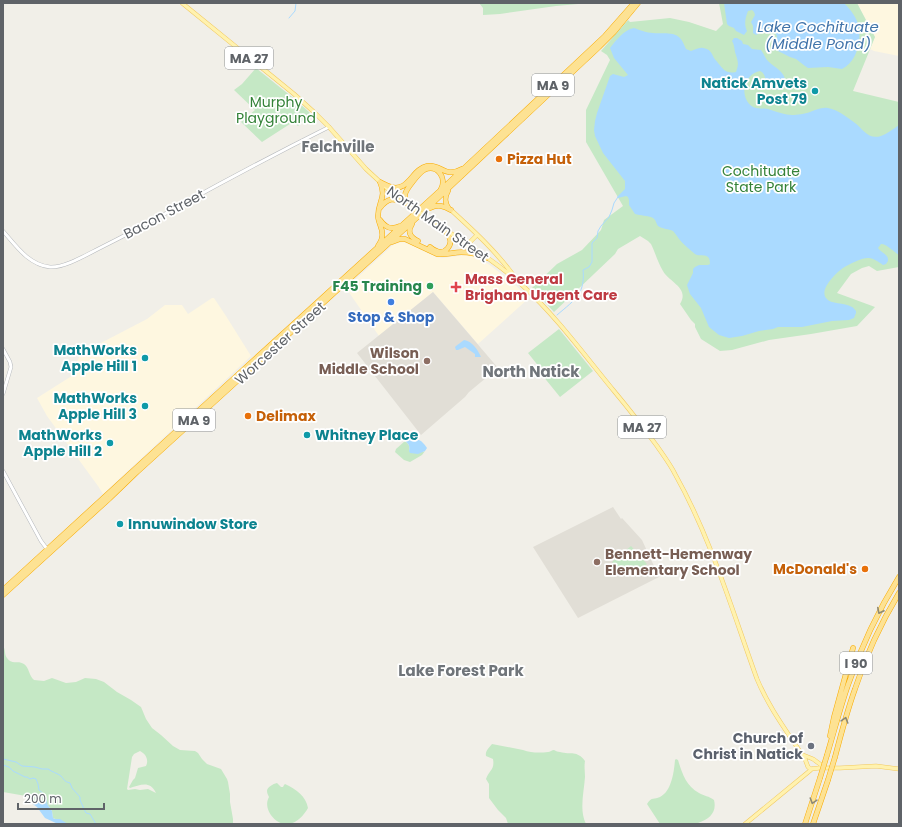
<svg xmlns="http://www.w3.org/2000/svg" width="902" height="827" font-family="Poppins,sans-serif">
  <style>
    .commercial { fill: #fef7e0 }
    .education { fill: #e1ded6 }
    .green { fill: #c5e8c5; fill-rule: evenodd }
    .water { fill: #aadaff }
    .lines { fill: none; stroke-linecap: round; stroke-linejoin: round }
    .stream { stroke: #aadaff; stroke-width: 1 }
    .minor-casing { stroke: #b5b8bc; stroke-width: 4 }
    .major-casing { stroke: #f2c960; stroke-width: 4.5 }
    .highway-casing { stroke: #f9ab00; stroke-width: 5.5 }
    .minor { stroke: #fff; stroke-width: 3 }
    .major { stroke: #fff2af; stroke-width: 3.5 }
    .highway { stroke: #fde293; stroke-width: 4.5 }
    .major-bridge-casing { stroke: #f2c960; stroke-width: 4.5; stroke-linecap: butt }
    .highway-bridge-casing { stroke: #f9ab00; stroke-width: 5.5; stroke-linecap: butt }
    .major-bridge { stroke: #fff2af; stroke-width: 3.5 }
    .highway-bridge { stroke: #fde293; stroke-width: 4.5 }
    .oneway { stroke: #8e8975 }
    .culture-dot { fill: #0f9aa8; stroke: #fff; stroke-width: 1.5 }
    .food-dot { fill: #e8710a; stroke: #fff; stroke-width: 1.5 }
    .leisure-dot { fill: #2e9e5b; stroke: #fff; stroke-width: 1.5 }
    .health-dot { fill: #e0444e; stroke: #fff; stroke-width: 1.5 }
    .shop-dot { fill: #3f7fe0; stroke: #fff; stroke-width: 1.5 }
    .education-dot { fill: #8d6e63; stroke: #fff; stroke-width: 1.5 }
    .worship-dot { fill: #6b7280; stroke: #fff; stroke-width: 1.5 }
    .labels { text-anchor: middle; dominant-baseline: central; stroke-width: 3.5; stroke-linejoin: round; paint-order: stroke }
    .shield { fill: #fff; stroke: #8f9295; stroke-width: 1 }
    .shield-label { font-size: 13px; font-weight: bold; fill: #5f6368 }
    .culture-label { font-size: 14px; font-weight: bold; fill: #0d838f; stroke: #fff; text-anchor: end }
    .park-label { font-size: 14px; fill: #348238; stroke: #fff }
    .food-label { font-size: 14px; font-weight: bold; fill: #c56008; stroke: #fff; text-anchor: start }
    .street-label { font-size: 14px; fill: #5f6368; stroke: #fff }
    .health-label { font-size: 14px; font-weight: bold; fill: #be3a42; stroke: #fff; text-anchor: start }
    .leisure-label { font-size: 14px; font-weight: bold; fill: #27864d; stroke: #fff; text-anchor: end }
    .shop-label { font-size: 14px; font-weight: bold; fill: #366cbe; stroke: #fff }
    .education-label { font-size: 14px; font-weight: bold; fill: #785e54; stroke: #fff; text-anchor: end }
    .worship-label { font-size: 14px; font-weight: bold; fill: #5b616d; stroke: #fff; text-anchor: end }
    .water-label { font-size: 15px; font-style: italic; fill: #4174aa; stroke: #fff }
    .neighbourhood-label { font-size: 15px; font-weight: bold; fill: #70757a; stroke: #fff }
  </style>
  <rect width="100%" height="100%" fill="#f1efe8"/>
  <path class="commercial" d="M857 3H899V56L874 51 870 49 875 37Z
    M403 242 409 244 436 257 442 258 466 255 471 256 481 259 491 266 513 283 529 298 478 344 433 292 379 336 346 288 393 245 398 243Z
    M212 298H214L226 316 251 356 103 494 98 486 47 416 37 398 78 372 74 366 80 356 97 345 147 319 165 305H182L188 314Z"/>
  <path class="education" d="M433 292 498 368 469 392 465 397 421 435 357 353Z
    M613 507 621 519 622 518 642 540 659 577 578 618 533 547Z"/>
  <path class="green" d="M479 3H589L556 6 500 14 483 15V8Z
    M719 3H857L875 37 853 91 899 102V267L877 271 869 266 862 268 851 274 837 293 875 307 857 326 811 334 769 340 732 350 720 351 701 339 695 327V324L691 320 680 304C690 288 669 282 663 271 658 263 655 252 651 244L648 241 640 236 618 249 615 254 554 312 532 288 557 264 582 250 601 230 604 220 623 206 586 142V110L610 60 607 55 601 51 628 20 630 22 670 18 689 22 716 31 723 24Z
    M256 68 297 101 310 113 298 126 293 122 262 142 241 122 255 110 234 90 242 84Z
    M559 329 593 371 560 397 538 370 540 368 528 353Z
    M405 441C409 444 410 446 409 451L423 452 425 451 422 455 410 462 404 460 395 452 396 449Z
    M631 546 647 564C632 576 624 578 612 562Z
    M3 646C6 650 4 654 7 658 11 665 18 660 24 664 29 667 29 676 34 680L44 681 52 678 66 683 76 682 85 678 96 679 104 682 117 692 131 700 141 707 146 719 152 728 161 735 173 746 180 750 195 751 198 753 202 759 207 764 221 769 227 779 228 782 230 794V802L233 819V824H68L53 818 52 811 47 804 35 802H30L29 798 26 796 3 792ZM140 751C146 754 149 760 146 766L138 768 135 778 133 780 129 787 130 788C140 785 150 780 156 793L148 789 140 790 135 789 128 790 127 789 132 757 134 754Z
    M492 744 523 750C531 753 540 753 548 752 550 752 552 750 554 750 556 751 558 752 560 752 571 755 577 750 585 761 584 767 585 771 585 777 584 792 579 810 586 824H508L506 818 498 810 489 798V784L486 779C489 770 495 770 493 759L486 756C485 751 489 748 492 744Z
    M676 759 678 760C682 773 686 786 699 793 704 796 709 796 714 800 717 812 710 819 698 823 692 826 669 824 660 824L647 804C652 796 654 800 660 797 672 791 674 771 675 760Z
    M277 783 281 787H283L284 785 285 784C296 789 306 796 308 808 304 815 297 823 289 824 276 826 262 809 269 797 268 795 267 793 267 791 267 787 273 784 277 783Z"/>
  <path class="water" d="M724 3H844C849 8 854 14 857 21 863 37 858 61 842 69L828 67 808 68 805 66 796 59 790 57 776 50C773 44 776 41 777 36L775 33 768 28C763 28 761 33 756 35L753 33V26L751 22 755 15 754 12 752 10 748 11C745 19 744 24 747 31L744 35 736 31 734 28 729 26 727 24Z
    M634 28C640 30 647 33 653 33 661 34 674 31 680 38 683 41 684 45 686 49L691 51C695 50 699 47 703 48 710 49 711 52 714 58 715 60 717 61 718 63 724 70 726 74 736 72 739 64 738 62 736 55 734 50 735 46 732 41L734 38H737L742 41 743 44 748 45 752 49 761 50C764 54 765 58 768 61 776 69 789 73 784 87 781 89 779 90 775 89 762 88 769 75 760 71 752 73 750 76 746 82 742 91 745 105 756 108 761 109 766 108 771 110 778 112 785 115 792 115 797 115 805 114 810 112 816 110 821 107 828 108 838 110 847 117 855 123 863 129 868 140 881 136 887 134 893 129 899 125V255C894 252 887 244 881 244L878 248C881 253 889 254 888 261L886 264 883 265C879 262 873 258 869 258 863 257 849 264 843 268 837 272 819 289 826 298 831 305 844 302 852 307 853 307 855 310 856 311V313L854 318 849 320 832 321 802 327H778L773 329 759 331 742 336 729 338 719 335 709 327 701 308 690 294 687 285 693 273V269L695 267 699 265H708L710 264C710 251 701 258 695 254 689 249 683 244 679 239 677 236 675 233 673 231 669 229 662 229 658 226 656 223 656 220 653 218 648 215 640 216 635 214L629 205V200L628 197 626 196 618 198 617 197 625 189V181L603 153 595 136 594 130 595 121 597 113 610 76 613 74 624 77 628 75 614 58 610 48C616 40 624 30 634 28Z
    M464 340C472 341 478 350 481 357H475V354L465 347 458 350H456L455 347 456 346Z
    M409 436C419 440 421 439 427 448L425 451 418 454 410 453 409 451C410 446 409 444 405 441L407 437Z
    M40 801 47 804 52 811 53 818 55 819H60L68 824H58L45 818 37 807 30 802Z"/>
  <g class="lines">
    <path class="stream" d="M289 18 295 11 296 3
      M557 315C565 308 575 301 580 292 583 286 584 277 583 270L589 267 592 262V243L597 238 598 231 601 226 609 217 612 210 614 203 618 197
      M3 759 16 762 22 766 35 767 42 769H48C52 772 57 773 61 776 65 780 63 781 70 783L72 788 80 797V800L85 811 86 813 90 814 96 824
      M3 765 9 767 13 771 25 777H27L30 779 33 778 36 779 38 784 39 790 45 795 47 804"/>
    <g class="minor-casing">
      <path id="minor" d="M3 231C16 246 29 265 50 267 64 268 86 255 98 249 126 235 154 220 181 205 230 178 279 152 329 127
        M3 349 10 362 11 367 3 394
        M3 471 41 541 47 549"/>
    </g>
    <g class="major-casing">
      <path id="major" d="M182 3 294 94 315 113 329 127 366 169 392 193 402 201
        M451 210C474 231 498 253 516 279
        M429 219C460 240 496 261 523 286 557 317 585 356 614 391 629 409 643 427 657 446 663 455 670 464 675 474 711 538 732 610 757 679 769 708 788 733 805 759L808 767 811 769 819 768H840L876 766 899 769
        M467 245 477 235
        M803 755 813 759 824 767
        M745 824 812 769"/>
    </g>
    <g class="highway-casing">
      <path id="highway" d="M380 182C384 184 387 186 391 187 409 192 412 169 427 166 441 163 444 179 462 169
        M448 191C444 198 445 203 449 209
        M380 208C388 197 394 198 405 203
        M413 208C409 205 404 201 405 195 405 190 419 173 424 170 437 164 447 177 441 189
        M430 208C438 204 444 206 451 210
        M380 220C386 228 391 230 400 226
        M412 224C407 232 410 237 418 241
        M392 242 400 239H405L437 254C442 255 447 254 453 253 465 251 475 253 487 258
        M378 246C380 243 382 240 382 237 384 230 378 223 378 216 378 201 387 198 380 182
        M430 247C432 249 436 251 439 252 445 253 452 246 450 239 449 235 446 232 443 228
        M3 590 231 381 443 188 604 37 634 3
        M3 595 110 498 137 472 422 213 599 47 614 32 638 3
        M830 736 834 717 853 648
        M827 755C834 732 840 708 848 685 861 647 878 611 899 577
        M835 757C841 734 847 711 855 689 866 655 881 623 899 593
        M805 824 820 778
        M813 824 828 780"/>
    </g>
    <use href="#minor" class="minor"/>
    <use href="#major" class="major"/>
    <use href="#highway" class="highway"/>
    <g class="major-bridge-casing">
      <path id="major-bridge" d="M413 208 429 219"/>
    </g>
    <g class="highway-bridge-casing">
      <path id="highway-bridge" d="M820 778 827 755
        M828 780 835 757"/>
    </g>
    <use href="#major-bridge" class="major-bridge"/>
    <use href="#highway-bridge" class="highway-bridge"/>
  </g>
  <defs><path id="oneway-chevron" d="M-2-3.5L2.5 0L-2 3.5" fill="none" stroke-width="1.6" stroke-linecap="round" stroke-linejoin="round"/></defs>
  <g class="oneway">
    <use href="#oneway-chevron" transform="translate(880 611) rotate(117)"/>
    <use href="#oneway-chevron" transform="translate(845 720) rotate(-73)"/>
    <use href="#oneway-chevron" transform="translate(813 801) rotate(107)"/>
  </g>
  <g class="culture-dot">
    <circle cx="815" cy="91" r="4"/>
    <circle cx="145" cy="358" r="4"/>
    <circle cx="145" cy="406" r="4"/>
    <circle cx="307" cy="435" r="4"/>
    <circle cx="110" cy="443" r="4"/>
    <circle cx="120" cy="524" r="4"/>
  </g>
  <g class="food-dot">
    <circle cx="499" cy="159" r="4"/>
    <circle cx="248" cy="416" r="4"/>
    <circle cx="865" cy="569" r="4"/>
  </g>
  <circle class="leisure-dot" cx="430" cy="286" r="4"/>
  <path class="health-dot" d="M454 281h4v4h4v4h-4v4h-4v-4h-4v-4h4z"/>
  <circle class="shop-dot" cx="391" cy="302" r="4"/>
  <g class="education-dot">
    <circle cx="427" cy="361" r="4"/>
    <circle cx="597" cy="562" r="4"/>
  </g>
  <circle class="worship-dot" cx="811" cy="746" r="4"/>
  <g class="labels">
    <g class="shield">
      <rect x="225" y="47" width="48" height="22" rx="3"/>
      <rect x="532" y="74" width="42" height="22" rx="3"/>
      <rect x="173" y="409" width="42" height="22" rx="3"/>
      <rect x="618" y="416" width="48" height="22" rx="3"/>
      <rect x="840" y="652" width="32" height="22" rx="3"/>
    </g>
    <g class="shield-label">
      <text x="249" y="58">MA 27</text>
      <text x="553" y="85">MA 9</text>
      <text x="194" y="420">MA 9</text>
      <text x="642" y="427">MA 27</text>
      <text x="856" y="663">I 90</text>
    </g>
    <g class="culture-label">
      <text x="807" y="83">Natick Amvets<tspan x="807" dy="16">Post 79</tspan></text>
      <text x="137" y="350">MathWorks<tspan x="137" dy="16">Apple Hill 1</tspan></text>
      <text x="137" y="398">MathWorks<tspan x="137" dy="16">Apple Hill 3</tspan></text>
      <text x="102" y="435">MathWorks<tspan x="102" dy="16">Apple Hill 2</tspan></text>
      <text x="315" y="435" text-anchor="start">Whitney Place</text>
      <text x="128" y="524" text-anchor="start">Innuwindow Store</text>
    </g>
    <g class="park-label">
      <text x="276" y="102">Murphy<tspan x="276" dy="16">Playground</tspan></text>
      <text x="761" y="171">Cochituate<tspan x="761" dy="16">State Park</tspan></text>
    </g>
    <g class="food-label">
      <text x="507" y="159">Pizza Hut</text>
      <text x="256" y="416">Delimax</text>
      <text x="857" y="569" text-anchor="end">McDonald's</text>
    </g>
    <g class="street-label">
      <text transform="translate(164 214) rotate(-28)">Bacon Street</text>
      <text transform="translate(438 224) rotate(35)">North Main Street</text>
      <text transform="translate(280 343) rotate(-42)">Worcester Street</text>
    </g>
    <g class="health-label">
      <text x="465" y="279">Mass General<tspan x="465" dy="16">Brigham Urgent Care</tspan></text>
    </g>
    <g class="leisure-label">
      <text x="422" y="286">F45 Training</text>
    </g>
    <g class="shop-label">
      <text x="391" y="317">Stop &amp; Shop</text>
    </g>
    <g class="education-label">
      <text x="419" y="353">Wilson<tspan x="419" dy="16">Middle School</tspan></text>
      <text x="605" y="554" text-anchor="start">Bennett-Hemenway<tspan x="605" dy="16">Elementary School</tspan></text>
    </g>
    <g class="worship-label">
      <text x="803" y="738">Church of<tspan x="803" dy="16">Christ in Natick</tspan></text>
    </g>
    <g class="water-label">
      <text x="818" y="26">Lake Cochituate<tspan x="818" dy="17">(Middle Pond)</tspan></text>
    </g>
    <g class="neighbourhood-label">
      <text x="338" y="146">Felchville</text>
      <text x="531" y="371">North Natick</text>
      <text x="461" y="670">Lake Forest Park</text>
    </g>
  </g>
  <rect width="902" height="827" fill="none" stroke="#5f6368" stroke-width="8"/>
  <path d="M18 803v6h86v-6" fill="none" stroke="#5f6368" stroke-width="2"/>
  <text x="24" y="803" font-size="12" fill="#5f6368" stroke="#ffffff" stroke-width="3" paint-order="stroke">200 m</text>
</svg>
